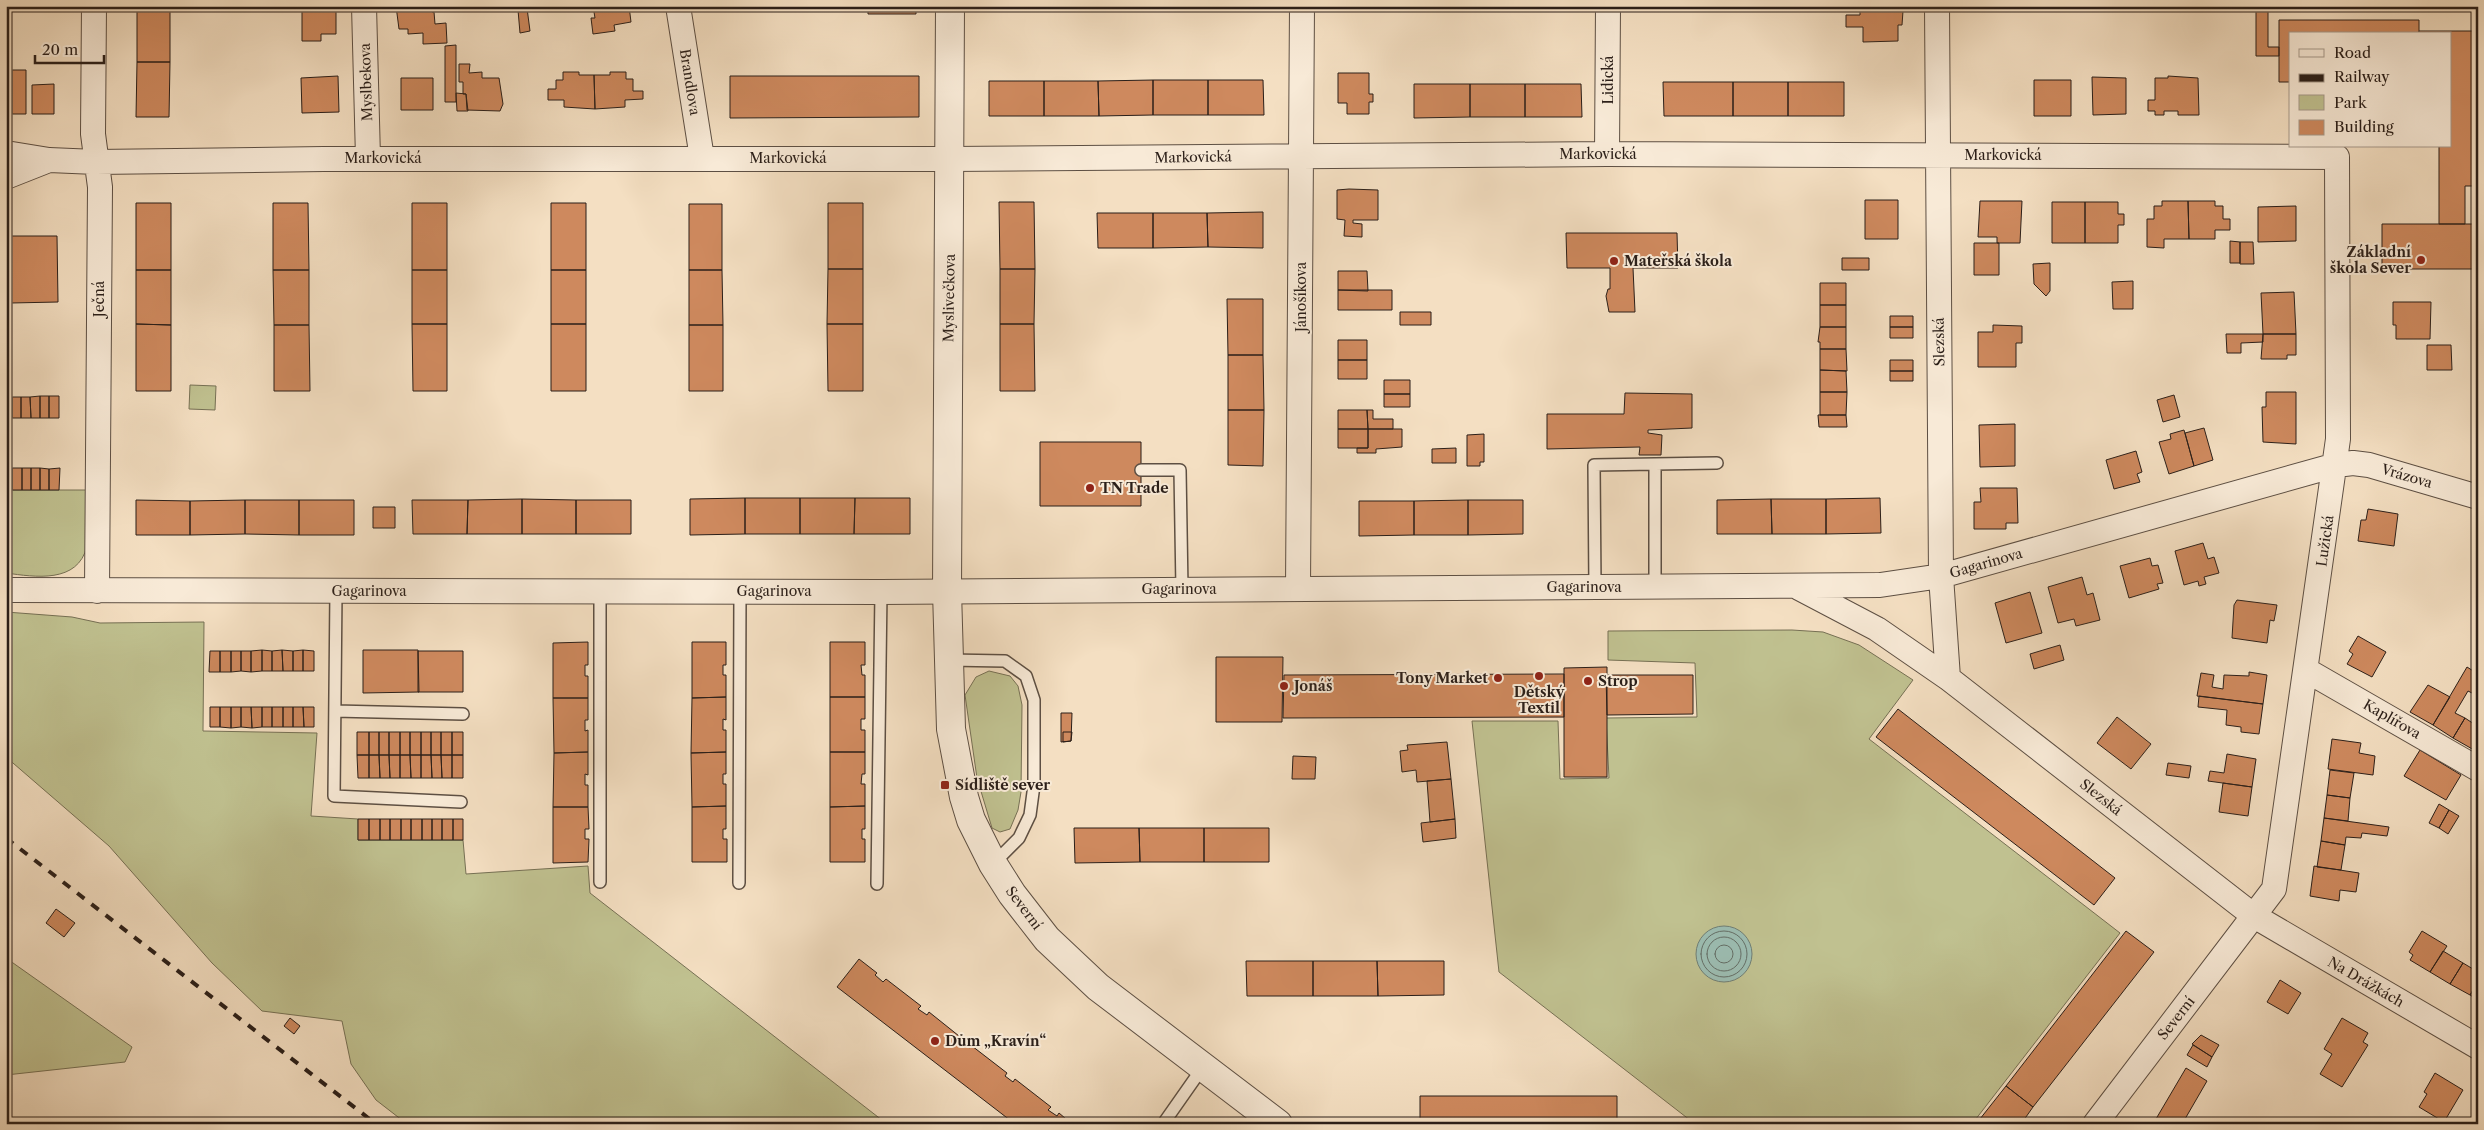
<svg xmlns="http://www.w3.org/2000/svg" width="2484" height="1130" font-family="'Libre Caslon Text',serif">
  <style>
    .green { fill: #c0c190; stroke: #767054 }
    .water { fill: #9cbdb2; stroke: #6f7e75 }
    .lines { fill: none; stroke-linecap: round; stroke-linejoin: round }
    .shore { stroke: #646e66; stroke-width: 1 }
    .building { fill: #ce895e; stroke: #2b1f19 }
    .service-casing { stroke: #5d4f43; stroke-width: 14 }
    .minor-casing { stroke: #5d4f43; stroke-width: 26 }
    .tertiary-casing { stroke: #5d4f43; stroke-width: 30 }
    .service { stroke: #f8ead7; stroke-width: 11 }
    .minor { stroke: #f8ead7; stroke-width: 24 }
    .tertiary { stroke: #f8ead7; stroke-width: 28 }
    .rail { stroke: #2b1f19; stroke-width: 4; stroke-dasharray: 9 9; stroke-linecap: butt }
    .poi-dot { fill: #8f2418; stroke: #f8ead7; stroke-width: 2 }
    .labels { text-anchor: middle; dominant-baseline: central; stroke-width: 4; stroke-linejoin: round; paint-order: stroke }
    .street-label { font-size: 14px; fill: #2b1f19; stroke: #f8ead7 }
    .poi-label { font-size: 14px; font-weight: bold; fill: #2b1f19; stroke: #f8ead7; text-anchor: start }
  </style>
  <rect width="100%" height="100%" fill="#f4dfc2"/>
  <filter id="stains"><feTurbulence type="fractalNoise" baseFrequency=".004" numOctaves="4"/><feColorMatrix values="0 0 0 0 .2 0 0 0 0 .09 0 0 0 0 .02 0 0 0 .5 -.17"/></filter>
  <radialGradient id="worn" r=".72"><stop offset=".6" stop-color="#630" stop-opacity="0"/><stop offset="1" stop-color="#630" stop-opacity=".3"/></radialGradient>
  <path class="green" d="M190 385 216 386 215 410 189 409Z
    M6 490H87V546C78 584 35 577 6 573Z
    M6 612 72 617 100 623 204 622 203 731 317 733 311 816 358 819V840H463L466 874 588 866 590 893 887 1124H407L376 1100 351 1064 342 1021 262 1011 212 963 109 846 6 757Z
    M1792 630 1823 632 1859 645 1913 680 1869 739 2120 933 1972 1124H1695L1499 972 1472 721H1558L1560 779 1609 778 1606 718 1697 717 1695 663 1608 660V631Z
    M989 671 1010 676 1018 686 1022 705 1021 792 1018 810 1010 829 1000 832 992 828 977 778 965 695 976 677Z
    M6 958 132 1047 125 1062 6 1075Z"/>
  <path class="water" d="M1696 954a28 28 0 1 1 56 0a28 28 0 1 1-56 0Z"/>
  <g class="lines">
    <path class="shore" d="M1701 954a23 23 0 1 1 46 0a23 23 0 1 1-46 0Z
      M1707 954a17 17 0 1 1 34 0a17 17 0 1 1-34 0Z
      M1715 954a9 9 0 1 1 18 0a9 9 0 1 1-18 0Z"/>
  </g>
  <path class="building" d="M137 6H170V8L137 7Z
    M302 6H336V34H321V41H302Z
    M396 6H431L432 12H434L435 24 446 23 447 43 423 44V33L408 34V29H399Z
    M593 6H629L631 22 614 25 615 31 593 34 591 18H595Z
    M868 6H916V14H868Z
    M1338 6H1373V7L1338 9Z
    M1526 6H1581V8L1526 9Z
    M1860 6H1898V11H1903L1902 25H1898V41L1863 42V27H1846V15H1860Z
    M2256 6H2268V47H2279V56H2256Z
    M2474 6H2478V186H2465V224H2439V146H2450V34H2419V31H2474Z
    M137 7 170 8V62H137Z
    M527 8 530 31 520 33 518 10Z
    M2279 20H2419V34H2290V82H2279Z
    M456 45V102H445V46Z
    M137 62H170L169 117H136Z
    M459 64H470L469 73 482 72V78H499L503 104 500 111 467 110 466 94H463V82H459Z
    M12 70H26V114H12Z
    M563 72H579V75H594L595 109 564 107V100H548V89H556V80H563Z
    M610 72H626V79H633V91H643V99L625 100V107L595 109 594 75H610Z
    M1338 73H1369V94H1373V102H1369V114H1347V103H1338Z
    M338 76 339 112 302 113 301 78Z
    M730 76H919V117L730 118Z
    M2168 76 2198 78 2199 115H2178V111H2164V115H2155V111H2148V100H2155V78H2168Z
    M2092 77 2126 78V114L2093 115Z
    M401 78H433V110H401Z
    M1153 80H1208V115H1153Z
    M1153 80V115L1099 116 1098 81Z
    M1208 80H1263L1264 115H1208Z
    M2034 80H2071V116H2034Z
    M989 81H1044V116H989Z
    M1044 81H1098L1099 116H1044Z
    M1663 82H1733V116H1664Z
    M1733 82H1788V116H1733Z
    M1788 82H1844V116H1788Z
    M54 84V114H32V85Z
    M1414 84H1470V117L1414 118Z
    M1470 84H1525V117H1470Z
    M1525 84H1581L1582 117H1525Z
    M456 93 466 94 468 111H457Z
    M1349 189 1378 190V220H1353V223L1362 224V237L1344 236 1345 220 1337 219V190Z
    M1865 200H1898V239H1865Z
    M1980 201H2022L2020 243H1997V237H1978Z
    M2162 201H2188L2189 239H2164V248L2147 247V219H2154V206H2162Z
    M2188 201H2215V206H2223V219H2230V230H2215V239H2189Z
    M999 202H1034L1035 269H1000Z
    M2052 202H2085V243H2052Z
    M2085 202H2118V214H2124V225H2118V243H2085Z
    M136 203H171V270H136Z
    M273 203H308L309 270H273Z
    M412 203H447V270H412Z
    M551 203H586V270H551Z
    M828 203H863V269H828Z
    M689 204H722V270H689Z
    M2296 206V241L2258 242V207Z
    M1263 212V248L1208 247 1207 213Z
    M1097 213H1153V248H1098Z
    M1153 213H1207L1208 247 1153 248Z
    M2382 224H2478V269H2382Z
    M1566 233H1677L1678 268H1633L1635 312H1609L1606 296 1608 289H1610V268H1567Z
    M10 236H57L58 302 11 303Z
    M2230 241 2240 242V263H2230Z
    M2240 242H2253L2254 264H2240Z
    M1974 243H1999V275H1974Z
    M1842 258H1869V270H1842Z
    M2050 263V291L2046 296 2034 284 2033 264Z
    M828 269H863V324H827Z
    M1000 269H1035L1034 324H1000Z
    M136 270H171V325L136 324Z
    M273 270H309V325H274Z
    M412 270H447V324H412Z
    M551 270H586V324H551Z
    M689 270H722L723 325H689Z
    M1338 271H1367L1368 291 1338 290Z
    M2133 281V309H2113L2112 282Z
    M1820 283H1846V305H1820Z
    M1338 290H1392V310H1338Z
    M2294 292 2296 334H2263L2261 293Z
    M1227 299H1263V355H1228Z
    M2393 302H2431L2430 339H2396V325H2393Z
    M1820 305H1846V327H1820Z
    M1400 312H1431V325H1400Z
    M1890 316H1913V327H1890Z
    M136 324 171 325V391H136Z
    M412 324H447V391H413Z
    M551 324H586V391H551Z
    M827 324H863V391H828Z
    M1000 324H1034L1035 391H1000Z
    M274 325H309L310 391H274Z
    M689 325H723V391H689Z
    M1993 325 2022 326V343H2016V367H1978V332H1993Z
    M1820 327H1846V349H1820V342H1818Z
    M1890 327H1913V338H1890Z
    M2226 334H2263V342L2241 343V353H2227Z
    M2263 334H2296V355H2287V359H2261Z
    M1338 340H1367V360H1338Z
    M2427 345H2451L2452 370H2427Z
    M1820 349H1846L1847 371 1820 370Z
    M1228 355H1263L1264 410H1228Z
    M1338 360H1367V379H1338Z
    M1890 360H1913V371H1890Z
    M1820 370 1846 371 1847 392H1820Z
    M1890 371H1913V381H1890Z
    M1384 380H1410V394H1384Z
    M1820 392H1847L1846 415H1820Z
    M2266 392H2296V444L2263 442 2262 407H2266Z
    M1625 393 1692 394V428L1648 430V433L1662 435 1661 455H1639L1640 447 1547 449V414H1624Z
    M1384 394H1410V407H1384Z
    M2174 395 2180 417 2163 422 2157 400Z
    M40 396V418H31L30 397Z
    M40 396H49V418H40Z
    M49 396H59V418H49Z
    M6 397H12V418H6Z
    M12 397H21V418H12Z
    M21 397H30L31 418H21Z
    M1228 410H1264L1263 466 1228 465Z
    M1338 410H1367L1368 429H1338Z
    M1367 410H1373V419H1393V429H1368Z
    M1818 415H1846L1847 427H1819Z
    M2015 424V466L1980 467 1979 425Z
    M2204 428 2213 460 2194 466 2185 433Z
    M1338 429H1368V448H1338Z
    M1368 429H1402V447L1376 449V453H1357V448H1368Z
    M2184 430 2194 466 2169 474 2159 442 2171 439 2170 434Z
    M1484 434V462H1480V466H1467V435Z
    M1040 442H1141V506H1040Z
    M1456 448V463H1432V449Z
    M2136 451 2142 472 2137 474 2140 482 2114 489 2106 460Z
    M12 468V490H6V469Z
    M12 468H22V490H12Z
    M22 468H31V490H22Z
    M31 468H40V490H31Z
    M40 468 49 469V490H40Z
    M60 468 59 490H49V469Z
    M1980 488H2017L2018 523H2006V529H1974V502H1981Z
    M745 498V534L690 535V499Z
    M745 498H800V534H745Z
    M800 498H855L854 534H800Z
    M855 498H910V534H854Z
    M1880 498 1881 533 1826 534V499Z
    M522 499V534H467L468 500Z
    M522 499 576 500V534H522Z
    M1771 499 1772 534H1717V500Z
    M1771 499H1826V534H1772Z
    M136 500 190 501V535H136Z
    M245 500V534L190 535V501Z
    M245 500H299V535L245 534Z
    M299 500H354V535H299Z
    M412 500H468L467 534H413Z
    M576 500H631V534H576Z
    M1468 500V535H1414V501Z
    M1468 500H1523V534L1468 535Z
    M1359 501H1414V535L1359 536Z
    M373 507H395V528H373Z
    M2368 509 2398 514 2394 546 2358 541 2361 520H2366Z
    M2203 543 2208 559 2214 557 2219 573 2204 577 2206 584 2199 586 2198 581 2184 585 2175 551Z
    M2150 558 2152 566 2158 565 2163 583 2157 584 2159 589 2129 598 2120 566Z
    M2082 577 2087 595 2093 593 2100 620 2076 626 2074 619 2058 623 2048 587Z
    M2030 592 2042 633 2006 643 1995 603Z
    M2237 600 2277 605 2274 621 2270 620 2267 643 2232 638 2234 605Z
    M2358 636 2386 652 2372 677 2347 664 2353 654 2349 651Z
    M588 642V665H585V676H588V698H553V643Z
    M692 642H726V665H723V675H726V697L692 698Z
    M830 642H865V665H861L862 675H865V697H830Z
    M2060 645 2064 660 2034 669 2030 654Z
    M262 650V671L251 672V651Z
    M262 650 272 651V671H262Z
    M282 650 283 671H272V651Z
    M282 650 293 651V671H283Z
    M303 650V671H293V651Z
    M303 650 314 651V671H303Z
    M363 650H418L419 692 363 693Z
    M210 651H220V672H209Z
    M220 651H231V672H220Z
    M231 651H241V671L231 672Z
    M241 651H251V672L241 671Z
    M418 651H463V692H418Z
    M1216 657H1283L1282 722H1216Z
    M1607 667V777H1564V668Z
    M2467 667 2478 674V688L2474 694 2468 691 2455 713 2465 718 2453 738 2433 725Z
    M2249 672 2267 675 2263 704 2197 696 2201 673 2214 675 2212 687 2223 689 2224 675 2249 676Z
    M1564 674V717L1283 718 1284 675Z
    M1606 675H1693V714L1607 715Z
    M2428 685 2450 697 2433 725 2410 712Z
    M2199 696 2263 704 2259 734 2241 732V727L2226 725 2227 710 2198 707Z
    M726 697V720L723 719V730H726V752L691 753 692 698Z
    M830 697H865V719H861V730H865V752H830Z
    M553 698H588V720H585V731L588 730V752L554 753Z
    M210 707H220V727H210Z
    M220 707H231V728L220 727Z
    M231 707H241V727L231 728Z
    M241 707H251L252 728 241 727Z
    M251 707H262V727L252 728Z
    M262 707H272V727H262Z
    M272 707H283V727H272Z
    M283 707H293V727H283Z
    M293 707H303L304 727H293Z
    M303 707H314V727H304Z
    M1898 709 2115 878 2094 905 1876 737Z
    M1061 713H1072L1071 741 1061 742Z
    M2117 717 2151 744 2131 769 2097 743Z
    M2465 718 2474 724 2478 718V743L2474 750 2453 738Z
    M357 732H369V755H357Z
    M369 732H379V755H369Z
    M379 732H389V755H379Z
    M389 732H400V755H389Z
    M400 732H410V755H400Z
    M410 732H421V755H410Z
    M421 732H431V755H421Z
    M431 732H441V755H431Z
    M441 732H452V755H441Z
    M452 732H463V755H452Z
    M1063 732H1072L1071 741 1063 742Z
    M2332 739 2361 743 2359 753 2375 756 2373 775 2328 769Z
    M1447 742 1451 779 1417 782 1416 770 1402 772 1400 751 1408 750 1407 745Z
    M2420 750 2461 775 2446 800 2404 776Z
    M588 752V775L585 774V785H588V807H553L554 753Z
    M726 752V774H723V784H726V806L692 807 691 753Z
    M830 752H865V774H862L861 784H865V806L830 807Z
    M2227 754 2256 759 2252 787 2208 781 2210 771 2224 773Z
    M357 755H369V778H358Z
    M369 755H379L380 778H369Z
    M379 755H389L390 778H380Z
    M389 755H400V778H390Z
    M400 755H410L411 778H400Z
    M410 755H421V778H411Z
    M421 755H431L432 778H421Z
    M431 755H441L442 778H432Z
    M441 755H452V778H442Z
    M452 755H463V778H452Z
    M1293 756 1316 757 1315 779H1292Z
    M2168 763 2191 766 2189 778 2166 775Z
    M2330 770 2354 773 2350 798 2327 795Z
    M1451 779 1455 819 1430 822 1427 781Z
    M2223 783 2252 787 2248 816 2219 812Z
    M2327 795 2350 798 2348 821 2324 818Z
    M2439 804 2449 810 2439 828 2429 823Z
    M726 806V829H723V839H727V862H692V807Z
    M865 806V829H862V839H865V862H830V807Z
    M553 807H588L589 829H585V839H589L588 862 553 863Z
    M2449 810 2459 816 2448 834 2439 828Z
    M2324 818 2389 827 2387 836 2362 833 2361 838 2346 837 2345 845 2321 841Z
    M358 819H369V840H358Z
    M369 819H380V840H369Z
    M380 819H390V840H380Z
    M390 819H401V840H390Z
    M401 819H411V840H401Z
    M411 819H422V840H411Z
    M422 819H432V840H422Z
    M432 819H442V840H432Z
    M442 819H453V840H442Z
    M453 819H463V840H453Z
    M1455 819 1456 838 1423 842 1421 823Z
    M1074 828H1139L1140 862 1075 863Z
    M1139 828H1204V862H1140Z
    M1204 828H1269V862H1204Z
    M2321 841 2345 845 2341 870 2317 867Z
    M2314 866 2359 873 2356 892 2340 890 2339 901 2310 896Z
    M56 909 75 923 64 937 46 923Z
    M2126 931 2154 952 2033 1107 2006 1086Z
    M2422 931 2447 946 2430 972 2410 960 2413 955 2409 952Z
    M2443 951 2463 963 2450 984 2430 972Z
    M859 959 877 973 875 975 883 982 886 979 921 1006 918 1009 927 1015 929 1012 964 1040 962 1042 970 1048 972 1046 1007 1073 1005 1076 1013 1082 1015 1079 1051 1107 1048 1110 1057 1116 1059 1113 1072 1124H1015L837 987Z
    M1246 961H1313V996H1247Z
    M1313 961H1377L1378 996H1313Z
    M1377 961H1444V995L1378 996Z
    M2463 963 2478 972V982L2470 995 2450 984Z
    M2280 980 2301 993 2288 1014 2267 1002Z
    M2478 982V1000L2470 995Z
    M290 1018 300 1026 294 1034 284 1026Z
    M2342 1018 2368 1033 2363 1042 2368 1045 2342 1087 2320 1074 2332 1054 2324 1049Z
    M2201 1035 2219 1045 2212 1057 2192 1044Z
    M2193 1045 2212 1057 2207 1067 2187 1055Z
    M2186 1068 2207 1081 2185 1119 2193 1124H2153Z
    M2435 1073 2463 1090 2444 1122 2419 1107 2427 1094 2424 1092Z
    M2006 1086 2033 1107 2021 1124H1976Z
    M1420 1096H1617V1124H1420Z"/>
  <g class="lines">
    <g class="service-casing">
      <path id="service" d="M1655 464 1717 463
        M1141 470H1180L1182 589
        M1595 587 1594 465 1655 464V587
        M336 591 334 796 461 802
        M949 660 1005 661 1026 676 1034 700V785L1030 815 1019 838 993 864
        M335 711 463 714
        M600 882V591
        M739 883 740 591
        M877 884 881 592
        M1163 1124 1203 1067"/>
    </g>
    <g class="minor-casing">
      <path id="minor" d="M94 6 93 134 100 187 97 591
        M364 6 368 158
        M678 6 702 158
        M1937 6 1941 576 1948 678
        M6 153 49 160 96 162 324 159H950L1607 154 2337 157 2338 439 2274 889 2095 1124
        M1607 154 1608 6
        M6 177 49 160
        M1298 588 1302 6
        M1799 588 1877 629 1948 678 2254 916 2478 1047
        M6 590 881 592 1880 585 1941 576 2336 465 2353 463 2369 465 2478 497
        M2306 670 2478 769"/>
    </g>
    <g class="tertiary-casing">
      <path id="tertiary" d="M950 6 947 591 951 729 964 797 971 820 993 864 1012 894 1047 939 1098 987 1278 1124"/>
    </g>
    <use href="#service" class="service"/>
    <use href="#minor" class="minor"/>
    <use href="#tertiary" class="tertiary"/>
    <path class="rail" d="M6 838 376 1124"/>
  </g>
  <g class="poi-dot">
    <circle cx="2421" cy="260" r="5"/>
    <circle cx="1614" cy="261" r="5"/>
    <circle cx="1090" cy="488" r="5"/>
    <circle cx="1539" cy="676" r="5"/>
    <circle cx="1498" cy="678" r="5"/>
    <circle cx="1588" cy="681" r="5"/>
    <circle cx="1284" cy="686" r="5"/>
    <rect x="940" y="780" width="10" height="10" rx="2.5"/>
    <circle cx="935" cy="1041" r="5"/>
  </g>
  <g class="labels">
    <g class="street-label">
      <text transform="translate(1608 80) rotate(-90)">Lidická</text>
      <text transform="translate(366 82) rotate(-92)">Myslbekova</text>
      <text transform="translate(690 82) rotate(81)">Brandlova</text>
      <text x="1598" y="154">Markovická</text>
      <text x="2003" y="155">Markovická</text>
      <text transform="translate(1193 157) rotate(-1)">Markovická</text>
      <text x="383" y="158">Markovická</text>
      <text x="788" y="158">Markovická</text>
      <text transform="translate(1301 297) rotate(-90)">Jánošíkova</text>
      <text transform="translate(949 298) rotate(-89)">Myslivečkova</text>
      <text transform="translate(99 299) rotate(-90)">Ječná</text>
      <text transform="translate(1939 342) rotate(-91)">Slezská</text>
      <text transform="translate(2407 476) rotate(16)">Vrázova</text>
      <text transform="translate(2325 541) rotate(-82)">Lužická</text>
      <text transform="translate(1986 563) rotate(-16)">Gagarinova</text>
      <text x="1584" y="587">Gagarinova</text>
      <text x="1179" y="589">Gagarinova</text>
      <text x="369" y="591">Gagarinova</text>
      <text x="774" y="591">Gagarinova</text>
      <text transform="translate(2392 719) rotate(30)">Kaplířova</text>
      <text transform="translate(2101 797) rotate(38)">Slezská</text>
      <text transform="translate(1024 908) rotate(53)">Severní</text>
      <text transform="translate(2366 982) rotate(30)">Na Drážkách</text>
      <text transform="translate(2176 1018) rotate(-52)">Severní</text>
    </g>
    <g class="poi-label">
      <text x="2411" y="252" text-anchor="end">Základní<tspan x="2411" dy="16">škola Sever</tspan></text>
      <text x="1624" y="261">Mateřská škola</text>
      <text x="1100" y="488">TN Trade</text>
      <text x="1488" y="678" text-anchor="end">Tony Market</text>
      <text x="1598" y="681">Strop</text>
      <text x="1294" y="686">Jonáš</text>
      <text x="1539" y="692" text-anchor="middle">Dětský<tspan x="1539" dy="16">Textil</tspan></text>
      <text x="955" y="785">Sídliště sever</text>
      <text x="945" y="1041">Dům „Kravín“</text>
    </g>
  </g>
  <rect width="2484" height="1130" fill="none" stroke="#f4dfc2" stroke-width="25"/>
  <rect x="8" y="8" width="2469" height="1115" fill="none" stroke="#2b1f19" stroke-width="2.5"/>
  <rect x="12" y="12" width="2459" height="1105" fill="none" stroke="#2b1f19"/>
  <rect x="2289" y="32" width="162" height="115" fill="#f8ead7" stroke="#a6998b"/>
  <rect x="2299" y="49" width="25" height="8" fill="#f8ead7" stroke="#a6998b"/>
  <text x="2334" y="58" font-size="15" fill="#2b1f19">Road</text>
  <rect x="2299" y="74" width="25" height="8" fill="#2b1f19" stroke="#a6998b"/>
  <text x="2334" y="82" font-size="15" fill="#2b1f19">Railway</text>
  <rect x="2299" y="95" width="25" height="15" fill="#c0c190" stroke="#a6998b"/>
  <text x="2334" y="108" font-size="15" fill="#2b1f19">Park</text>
  <rect x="2299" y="120" width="25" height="15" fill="#ce895e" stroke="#a6998b"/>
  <text x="2334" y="132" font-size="15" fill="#2b1f19">Building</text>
  <path d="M35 55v8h69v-8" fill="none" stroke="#2b1f19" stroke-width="2.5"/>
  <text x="42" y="55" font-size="15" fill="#2b1f19" stroke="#f8ead7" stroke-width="4" paint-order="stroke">20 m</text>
  <rect width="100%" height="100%" filter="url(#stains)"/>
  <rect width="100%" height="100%" fill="url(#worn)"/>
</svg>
